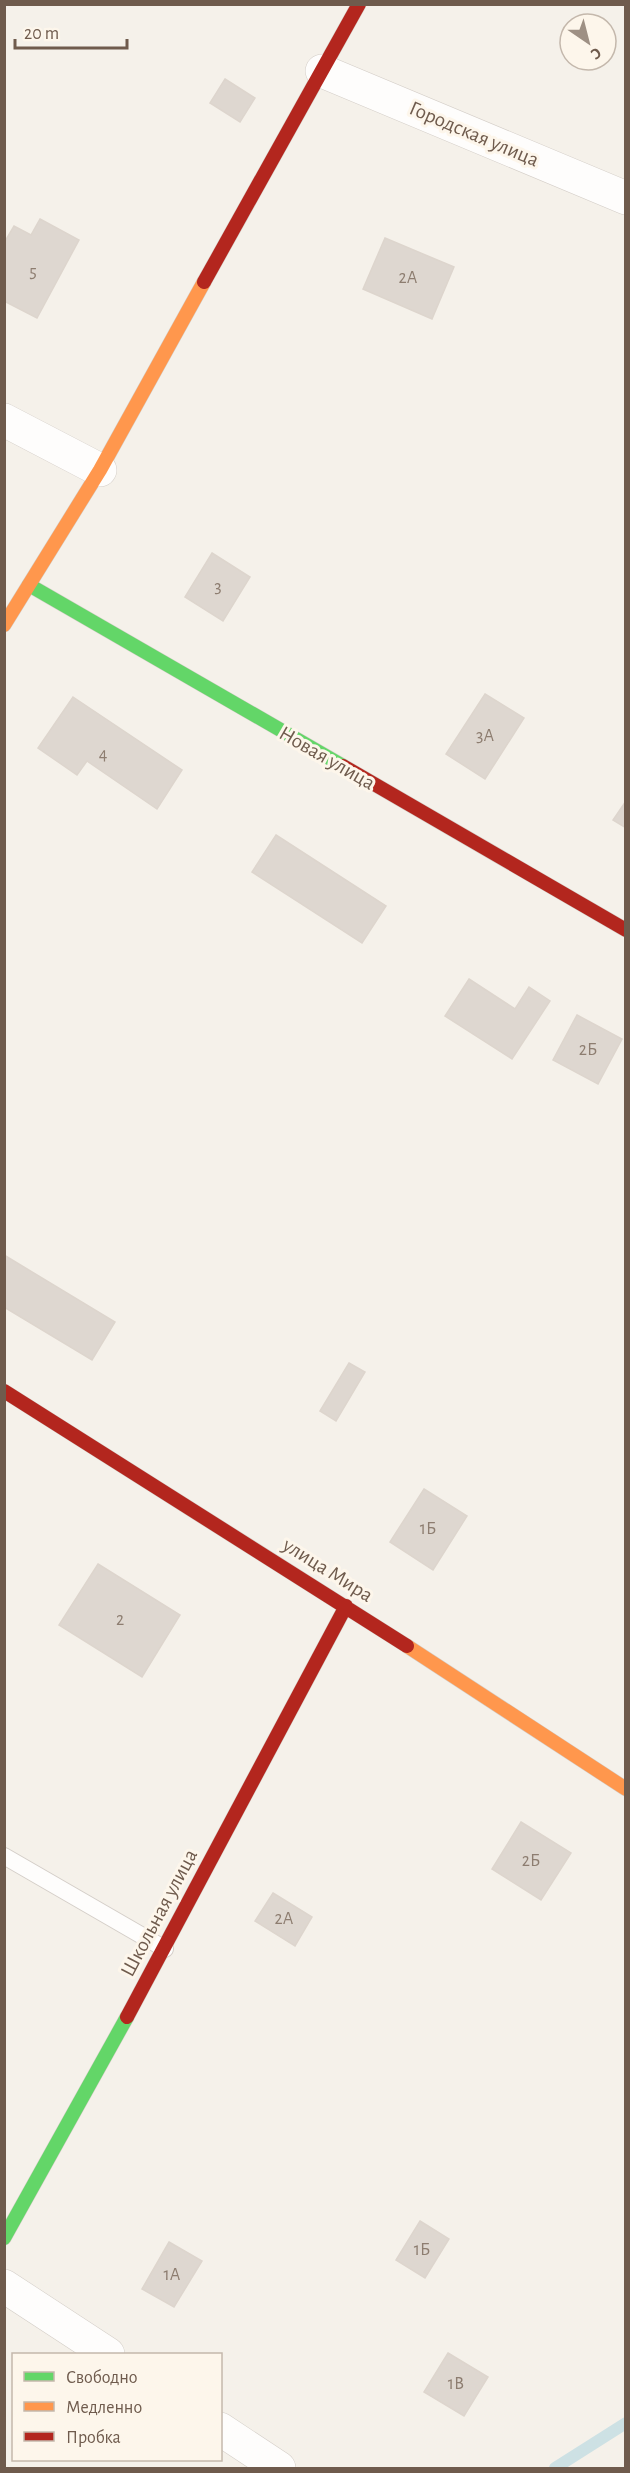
<svg xmlns="http://www.w3.org/2000/svg" width="630" height="2473" font-family="'Alegreya Sans',sans-serif">
  <style>
    .lines { fill: none; stroke-linecap: round; stroke-linejoin: round }
    .stream { stroke: #cde1e4; stroke-width: 12 }
    .building { fill: #ded7d0; stroke: #ddd5cd; stroke-width: 1.5 }
    .lane-casing { stroke: #d4cec8; stroke-width: 18 }
    .street-casing { stroke: #d4cec8; stroke-width: 34 }
    .fast-casing { stroke: #d4cec8; stroke-width: 15 }
    .slow-casing { stroke: #d4cec8; stroke-width: 15 }
    .jam-casing { stroke: #d4cec8; stroke-width: 15 }
    .lane { stroke: #fefdfc; stroke-width: 16 }
    .street { stroke: #fefdfc; stroke-width: 33 }
    .fast { stroke: #63d668; stroke-width: 14 }
    .slow { stroke: #ff974d; stroke-width: 14 }
    .jam { stroke: #b3261e; stroke-width: 14 }
    .labels { text-anchor: middle; dominant-baseline: central; stroke-width: 6; stroke-linejoin: round; paint-order: stroke }
    .number-label { font-size: 18px; fill: #8d7d70 }
    .street-label { font-size: 21px; fill: #6f5b4d; stroke: #fdf6eb }
  </style>
  <rect width="100%" height="100%" fill="#f5f1ea"/>
  <g class="lines">
    <path class="stream" d="M555 2468 626 2423"/>
  </g>
  <path class="building" d="M225 79 255 98 240 122 210 103Z
    M40 219 79 240 37 318 4 301V243L14 226 31 235Z
    M385 238 454 267 432 319 363 289Z
    M212 553 250 577 223 621 185 597Z
    M485 694 524 718 485 779 446 754Z
    M73 697 182 770 157 809 87 761 77 775 38 748Z
    M626 801V828L613 820Z
    M276 835 386 906 362 943 252 872Z
    M469 979 515 1009 529 987 550 1001 512 1059 445 1016Z
    M577 1015 622 1039 598 1084 553 1060Z
    M4 1255 115 1322 92 1360 4 1307Z
    M349 1363 365 1372 336 1421 320 1411Z
    M424 1489 467 1516 433 1570 390 1542Z
    M98 1564 180 1615 142 1677 59 1625Z
    M521 1822 571 1853 541 1900 492 1869Z
    M273 1893 312 1917 295 1946 255 1921Z
    M420 2221 449 2239 425 2278 396 2260Z
    M169 2242 202 2261 174 2307 142 2289Z
    M448 2353 488 2377 464 2416 424 2392Z"/>
  <g class="lines">
    <g class="lane-casing">
      <path id="lane" d="M4 1856 165 1949"/>
    </g>
    <g class="street-casing">
      <path id="street" d="M322 71 626 198
        M4 420 100 470
        M4 2286 108 2354
        M220 2429 279 2468"/>
    </g>
    <g class="fast-casing">
      <path id="fast" d="M29 585 343 766
        M4 2238 127 2017"/>
    </g>
    <g class="slow-casing">
      <path id="slow" d="M4 625 100 470 204 282
        M407 1646 626 1789"/>
    </g>
    <g class="jam-casing">
      <path id="jam" d="M204 282 359 4
        M343 766 626 930
        M4 1391 407 1646
        M127 2017 346 1606"/>
    </g>
    <use href="#lane" class="lane"/>
    <use href="#street" class="street"/>
    <use href="#fast" class="fast"/>
    <use href="#slow" class="slow"/>
    <use href="#jam" class="jam"/>
  </g>
  <g class="labels">
    <g class="number-label">
      <text x="33" y="272">5</text>
      <text x="408" y="278">2А</text>
      <text x="218" y="587">3</text>
      <text x="485" y="736">3А</text>
      <text x="103" y="755">4</text>
      <text x="588" y="1050">2Б</text>
      <text x="428" y="1529">1Б</text>
      <text x="120" y="1620">2</text>
      <text x="531" y="1861">2Б</text>
      <text x="284" y="1919">2А</text>
      <text x="422" y="2250">1Б</text>
      <text x="172" y="2275">1А</text>
      <text x="456" y="2384">1В</text>
    </g>
    <g class="street-label">
      <text transform="translate(474 134) rotate(23)">Городская улица</text>
      <text transform="translate(327 758) rotate(30)">Новая улица</text>
      <text transform="translate(328 1570) rotate(32)">улица Мира</text>
      <text transform="translate(159 1913) rotate(-62)">Школьная улица</text>
    </g>
  </g>
  <rect width="630" height="2473" fill="none" stroke="#6f5b4d" stroke-width="12"/>
  <rect x="12" y="2353" width="210" height="108" fill="#fdf6eb" stroke="#c4b8ac" stroke-width="1.5"/>
  <rect x="24" y="2372" width="30" height="9" fill="#63d668" stroke="#c4b8ac" stroke-width="1.5"/>
  <text x="66" y="2383" font-size="18" fill="#6f5b4d">Свободно</text>
  <rect x="24" y="2402" width="30" height="9" fill="#ff974d" stroke="#c4b8ac" stroke-width="1.5"/>
  <text x="66" y="2413" font-size="18" fill="#6f5b4d">Медленно</text>
  <rect x="24" y="2432" width="30" height="9" fill="#b3261e" stroke="#c4b8ac" stroke-width="1.5"/>
  <text x="66" y="2443" font-size="18" fill="#6f5b4d">Пробка</text>
  <g transform="translate(588 42) rotate(145)"><circle r="28" fill="#fdf6eb" stroke="#c4b8ac" stroke-width="1.5"/>
  <path d="M0-4.5L10 22L0 15L-10 22Z" fill="#9e9084"/>
  <text y="-9" font-size="16" font-weight="bold" text-anchor="middle" fill="#6f5b4d">С</text>
  </g>
  <path d="M15 39v9h112v-9" fill="none" stroke="#6f5b4d" stroke-width="3"/>
  <text x="24" y="39" font-size="18" fill="#6f5b4d" stroke="#fdf6eb" stroke-width="4.5" paint-order="stroke">20 m</text>
</svg>
